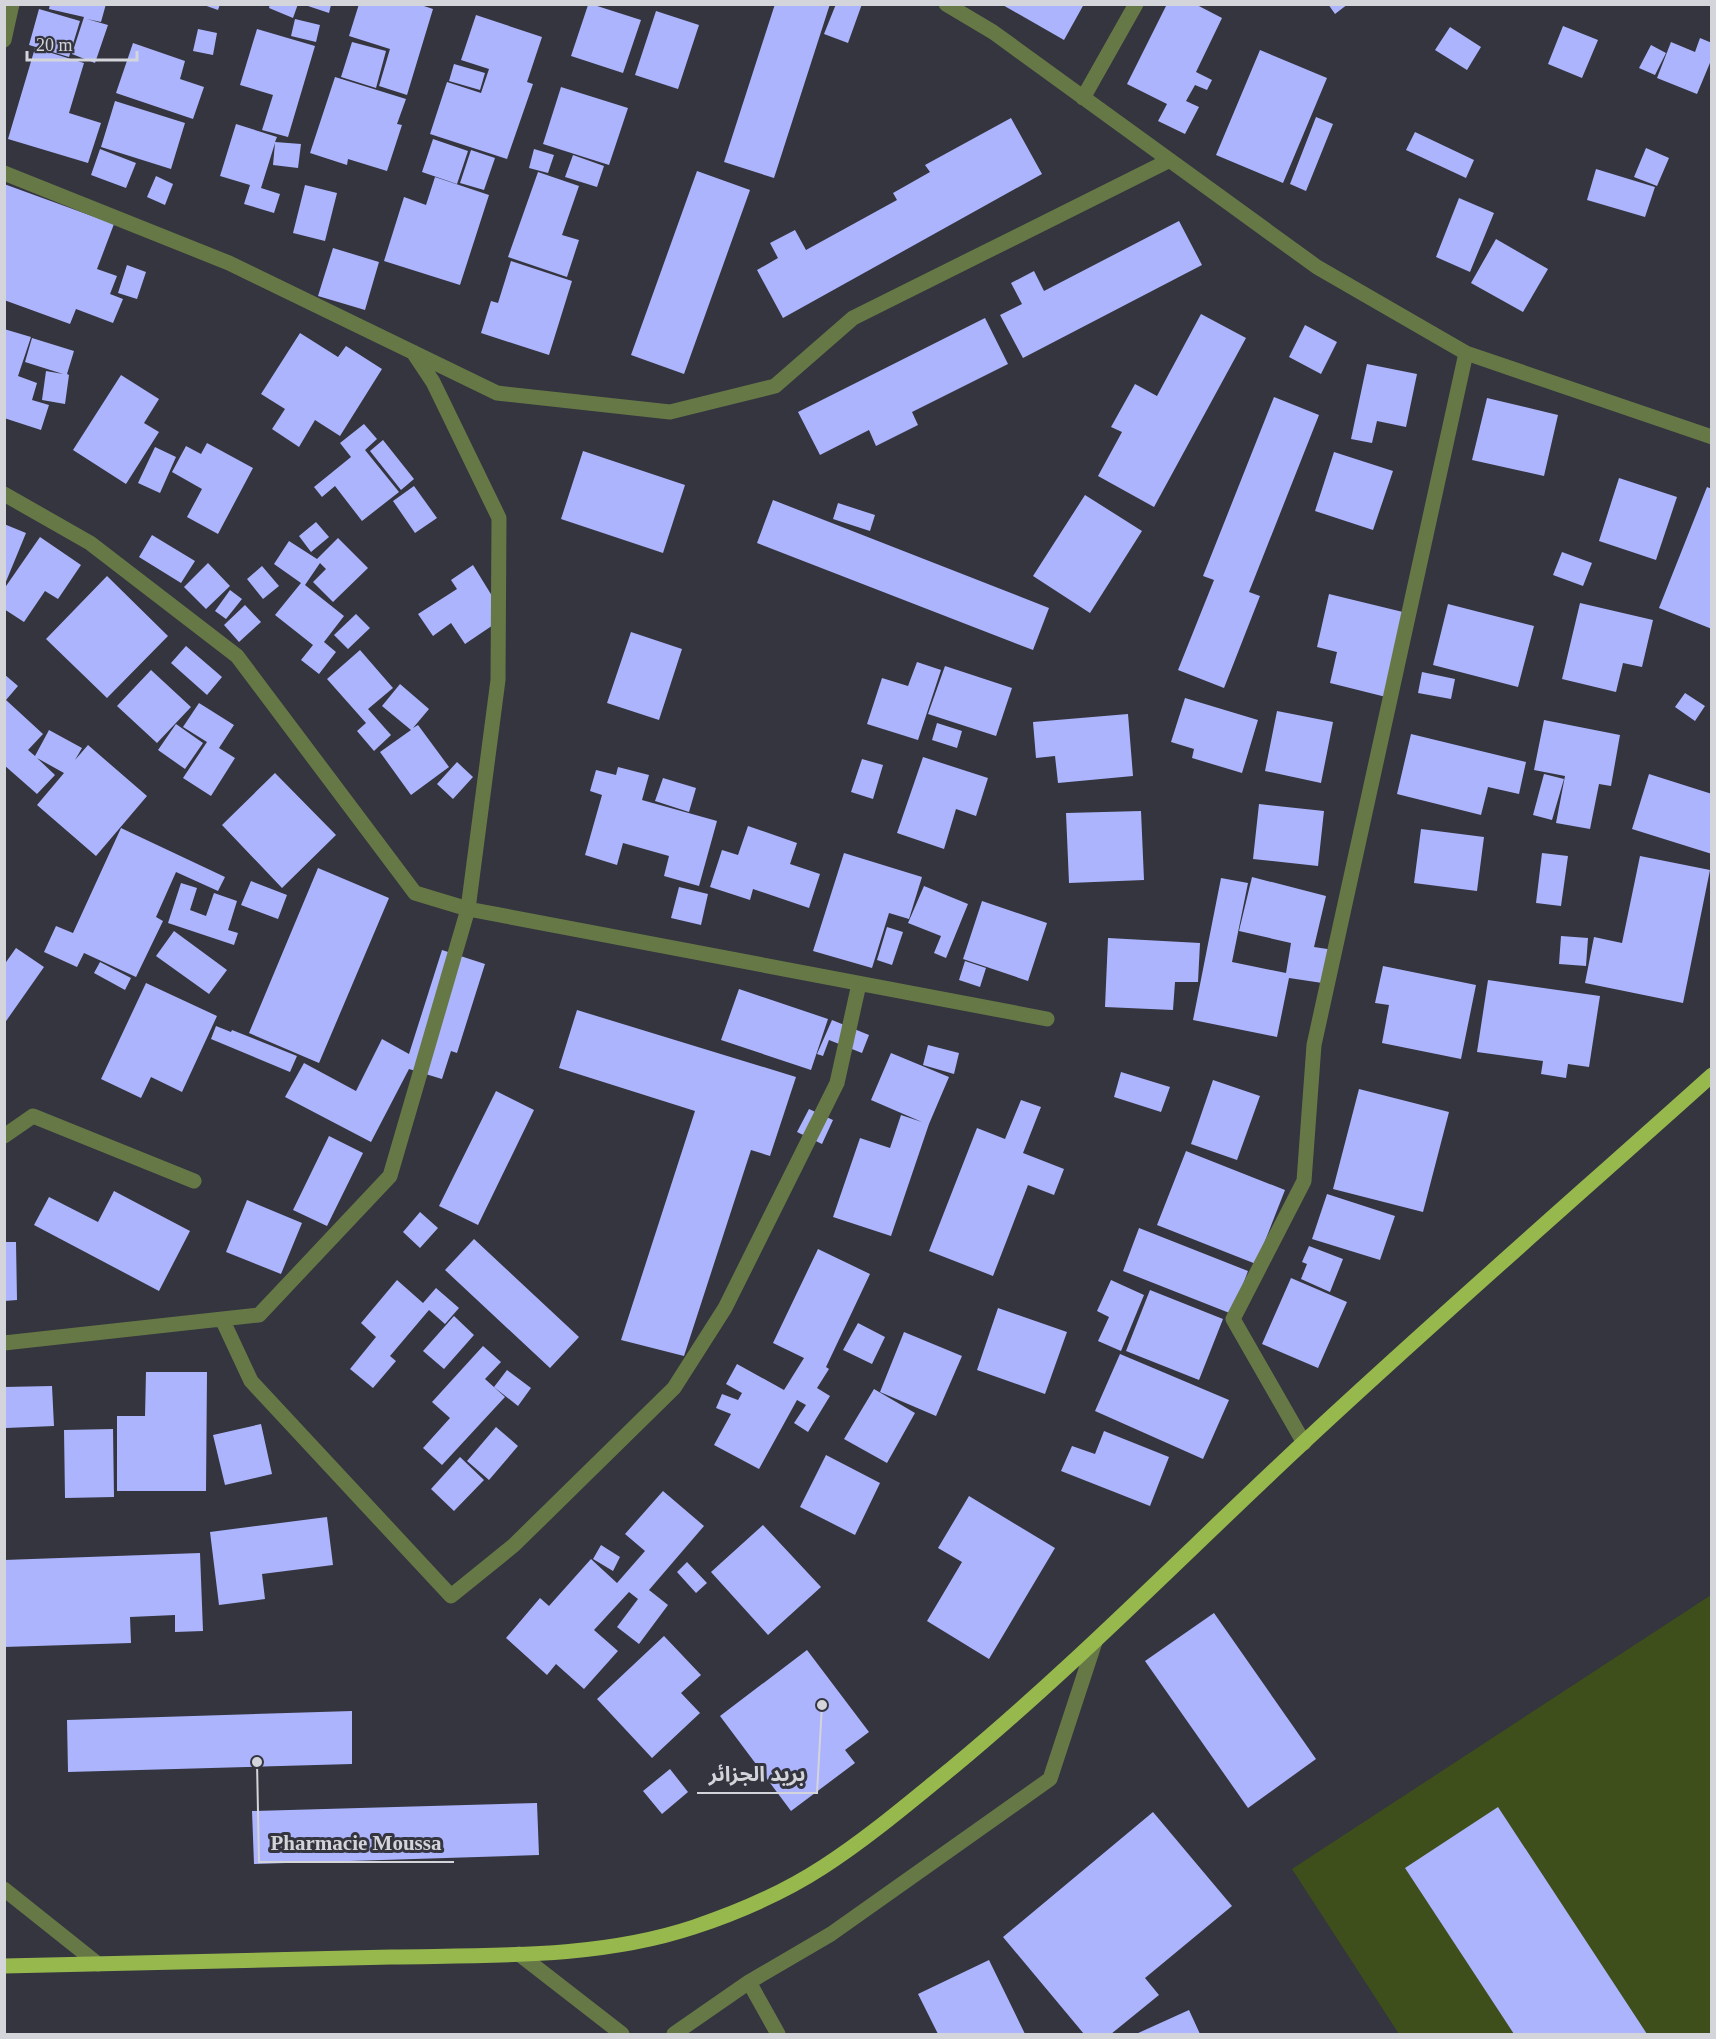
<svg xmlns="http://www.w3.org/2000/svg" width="1716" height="2039" font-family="'Times New Roman','Noto Sans Arabic',serif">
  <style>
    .green { fill: #3f4f1b }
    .building { fill: #acb4fd }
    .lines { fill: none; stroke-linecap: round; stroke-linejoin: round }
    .minor { stroke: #677847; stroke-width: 15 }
    .major { stroke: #97b84d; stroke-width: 15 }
    .leader { fill: none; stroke: #d4d5db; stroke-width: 2 }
    .callout-dot { fill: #d4d5db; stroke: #34353e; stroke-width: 2 }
    .callout-label { font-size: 21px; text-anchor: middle; font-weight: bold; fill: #d4d5db; stroke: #34353e; stroke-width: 6; stroke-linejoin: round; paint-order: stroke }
  </style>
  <rect width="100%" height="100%" fill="#34353e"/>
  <path class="green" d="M1711 1595V2034H1399L1292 1869Z"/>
  <path class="building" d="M50 4H106L101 22 87 19 108 25 95 63 72 54 84 17 49 9Z
    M201 4H220L218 10Z
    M270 4H298L293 18 269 8Z
    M359 4H418L433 9 407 95 379 86 390 49 349 36Z
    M775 4H830L774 178 724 162Z
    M836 4H862L848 43 824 34Z
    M1001 4H1084L1064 40Z
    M1167 4H1195L1222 18 1196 72 1212 80 1207 90 1195 85 1186 101 1199 107 1185 134 1158 121 1167 104 1127 84Z
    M1328 4H1348L1335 14Z
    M305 5H331L329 13Z
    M588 5H594L641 20 623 73 571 56Z
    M39 9 80 21 69 57 29 45Z
    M656 11 699 25 678 89 635 75Z
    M476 15 542 37 527 82 533 84 507 159 430 134 447 82 481 93 489 69 461 60Z
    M295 19 320 25 316 42 291 36Z
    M1563 26 1598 40 1582 78 1548 64Z
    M1450 27 1481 47 1467 70 1435 50Z
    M198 29 217 33 213 55 193 51Z
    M257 29 315 46 288 137 262 130 273 95 240 85Z
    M1700 38 1712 43V58L1697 94 1657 78 1671 42 1695 52Z
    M352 42 386 51 376 88 341 77Z
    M133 43 185 61 180 79 204 87 193 119 116 93Z
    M1651 45 1666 53 1655 75 1639 68Z
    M35 48 84 63 69 113 101 123 88 163 8 139Z
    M1260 50 1327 78 1283 183 1216 155Z
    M454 64 485 73 480 90 449 81Z
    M335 77 406 99 397 124 402 125 387 171 348 159 347 165 310 153Z
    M561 87 628 108 609 165 543 144Z
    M115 101 185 123 171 169 101 147Z
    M1316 117 1333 124 1306 191 1290 184Z
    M1011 118 1042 174 783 318 757 270 778 258 770 243 795 230 806 250 897 200 893 193 930 172 925 165Z
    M236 124 277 137 275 142 301 144 298 168 273 165 275 143 261 188 280 194 274 213 244 204 250 185 220 176Z
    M1415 132 1474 160 1466 178 1406 150Z
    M433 139 468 151 457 184 422 172Z
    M1646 148 1669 158 1657 186 1634 177Z
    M100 149 136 163 126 188 91 175Z
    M534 149 554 155 548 173 529 168Z
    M471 150 495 158 484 190 460 183Z
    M573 155 604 166 597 187 565 177Z
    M1596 169 1655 187 1645 217 1587 200Z
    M697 171 750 190 684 374 631 355Z
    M538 172 579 186 562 235 579 240 567 277 508 257Z
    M156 176 173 184 165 205 147 197Z
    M435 177 489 195 460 285 384 261 404 197 426 205Z
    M4 184 114 224 97 269 117 276 110 294 123 299 113 323 76 309 70 324 4 300Z
    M305 185 337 193 325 241 293 233Z
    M1459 198 1494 213 1470 272 1436 257Z
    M1179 221 1202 265 1023 358 1000 315 1022 304 1011 283 1034 271 1044 291Z
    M1496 239 1548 269 1523 312 1471 283Z
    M333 248 379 262 365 310 318 296Z
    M511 261 572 281 549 355 481 333 491 301 498 303Z
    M127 265 146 272 137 299 118 293Z
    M1201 314 1246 338 1154 507 1098 476 1122 432 1111 427 1135 384 1157 396Z
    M985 318 1008 364 912 412 918 425 876 446 869 430 820 455 798 412Z
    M1305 325 1337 342 1321 374 1289 357Z
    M4 329 31 337 18 376 37 383 32 400 49 405 41 430 4 418Z
    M300 333 338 357 346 346 382 369 340 436 315 420 299 447 272 429 285 409 261 394Z
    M32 338 74 351 67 374 69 375 65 404 42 400 46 371 63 374 25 362Z
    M1367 364 1417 374 1406 427 1377 421 1372 443 1351 439Z
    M121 375 159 399 144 423 159 432 126 484 73 450Z
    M1274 397 1319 415 1249 592 1260 596 1224 688 1178 670 1214 580 1203 576Z
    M1487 398 1558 415 1544 476 1472 460Z
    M364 424 377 439 365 450 399 492 362 521 335 486 322 497 314 487 351 457 340 443Z
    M383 440 414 479 401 490 370 451Z
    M207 443 253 468 218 534 187 517 202 489 172 472 186 446 201 454Z
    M155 447 176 457 160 493 138 483Z
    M583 451 685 485 663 553 561 519Z
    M1334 452 1393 471 1373 530 1315 511Z
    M1619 478 1677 497 1656 560 1599 541Z
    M414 486 437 518 415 533 393 501Z
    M1707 487 1712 489V629L1659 608Z
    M1085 495 1142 531 1090 613 1033 576Z
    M773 500 1049 608 1033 650 757 543Z
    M838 503 875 515 870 531 833 519Z
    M316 522 329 537 311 552 299 536Z
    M4 524 26 533 5 584H4Z
    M152 535 195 561 181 583 139 557Z
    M40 537 81 565 58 599 45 591 24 622 4 609V589Z
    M338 538 368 568 333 602 313 582 326 569 320 563 305 585 344 616 324 642 336 652 319 674 301 660 313 645 275 615 301 583 274 564 289 541 317 559Z
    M1562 552 1592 563 1583 586 1553 575Z
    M208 563 230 586 206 609 184 587Z
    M473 565 505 617 465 644 451 623 433 636 418 614 457 589 451 580Z
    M262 566 279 586 263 599 247 579Z
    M107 576 168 636 107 698 46 639Z
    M230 590 242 599 226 619 215 611Z
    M1329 594 1407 613 1386 697 1330 683 1337 652 1317 647Z
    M1580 603 1653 620 1642 667 1623 663 1616 692 1562 679Z
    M1448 604 1534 626 1518 687 1433 665Z
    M245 605 261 622 239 642 224 625Z
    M356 614 370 628 348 649 334 635Z
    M631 632 682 649 659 720 607 703Z
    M186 646 222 677 207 695 171 663Z
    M360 650 393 688 368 709 391 735 374 751 357 731 366 723 327 679Z
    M917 662 941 670 918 740 867 724 882 678 908 686Z
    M945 666 1012 688 996 736 928 714Z
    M151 670 191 707 157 743 117 706Z
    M1422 672 1455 679 1451 699 1418 693Z
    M4 674 18 686 6 700 43 734 28 750 35 756 49 730 82 748 75 760 88 745 147 796 96 856 37 805 64 773 37 758 55 775 37 794 4 765Z
    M400 684 429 709 413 728 418 725 449 767 411 795 380 752 411 730 382 706Z
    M1685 693 1705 706 1695 721 1675 707Z
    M1185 698 1258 720 1242 773 1192 758 1194 749 1171 742Z
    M199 703 234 725 219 748 235 758 211 796 183 778 207 742 183 727Z
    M1277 711 1333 722 1321 783 1265 771Z
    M1128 714 1133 776 1058 783 1055 756 1036 758 1033 722Z
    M1544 720 1620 735 1611 786 1599 784 1590 829 1556 823 1565 776 1534 770Z
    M937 723 962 731 957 748 932 740Z
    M176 724 203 743 185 769 158 750Z
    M1411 734 1526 762 1519 794 1488 787 1481 815 1397 794Z
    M923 757 988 778 976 816 956 809 944 849 897 833Z
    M862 759 883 765 873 799 851 792Z
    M457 762 473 777 453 799 437 784Z
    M618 767 649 775 642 800 717 821 699 886 664 876 669 856 623 843 617 865 585 855 602 795 590 791 596 770 616 775Z
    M275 773 336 835 282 888 222 825Z
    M1544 774 1564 779 1552 820 1533 815Z
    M1649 774 1712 794V854L1632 829Z
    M663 778 696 788 689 812 655 801Z
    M1259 804 1324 811 1318 866 1253 859Z
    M1141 811 1144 880 1069 883 1066 813Z
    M748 826 797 843 790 864 820 874 809 908 753 889 750 900 710 887 722 850 738 855Z
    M121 828 225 877 218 891 176 872 156 917 163 921 136 977 84 953 77 967 44 952 56 926 73 933Z
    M1421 829 1484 837 1477 891 1414 883Z
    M844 853 922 877 909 919 889 913 872 968 813 951Z
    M1542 853 1568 856 1561 906 1536 903Z
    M1640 856 1710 870 1683 1003 1585 983 1594 937 1622 943Z
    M318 868 389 898 319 1063 249 1033Z
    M1252 877 1326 896 1314 947 1334 950 1329 984 1289 978 1277 1037 1193 1020 1221 878 1248 883 1232 962 1286 973 1291 943 1239 931Z
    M251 881 287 895 278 919 241 905Z
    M181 883 197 888 190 910 206 916 214 893 237 901 228 930 238 933 234 945 168 923Z
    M924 886 968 904 946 958 934 953 941 936 908 923Z
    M679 887 708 894 701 925 671 918Z
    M982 901 1047 923 1028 981 963 959Z
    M887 927 903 932 892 965 877 960Z
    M174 931 227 970 209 994 156 956Z
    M1561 936 1588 938 1586 966 1559 964Z
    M1108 938 1200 943 1198 982H1175L1173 1010 1105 1007Z
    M16 948 44 967 4 1024V965Z
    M442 950 485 964 457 1053 451 1051 442 1079 409 1069 371 1142 285 1097 304 1063 356 1091 382 1039 409 1054Z
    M965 961 986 968 980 987 959 980Z
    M100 962 131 978 125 990 94 973Z
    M1383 966 1476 985 1461 1059 1382 1043 1389 1005 1375 1003Z
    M1488 980 1600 996 1589 1067 1568 1064 1566 1078 1541 1074 1543 1061 1477 1052Z
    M146 983 217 1016 182 1092 151 1077 141 1098 101 1079Z
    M739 989 828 1019 811 1070 721 1040Z
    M577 1010 796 1077 770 1156 751 1150 684 1356 621 1340 695 1111 559 1068Z
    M832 1020 869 1035 862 1053 829 1040 823 1056 817 1054Z
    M216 1026 231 1032 232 1030 297 1056 290 1072 211 1039Z
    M928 1045 959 1053 954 1074 923 1065Z
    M891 1053 949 1077 929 1124 891 1236 833 1217 860 1138 890 1148 901 1115 922 1122 871 1100Z
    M1121 1072 1170 1087 1161 1112 1114 1097Z
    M1213 1080 1260 1096 1237 1160 1191 1144Z
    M1359 1089 1449 1112 1423 1212 1333 1189Z
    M496 1091 534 1110 478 1225 439 1206Z
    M1021 1100 1041 1107 1023 1153 1064 1169 1054 1195 1028 1185 993 1276 929 1251 977 1128 1005 1139Z
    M809 1109 833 1120 822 1144 797 1132Z
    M329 1136 363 1153 327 1226 293 1210Z
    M1186 1151 1285 1190 1256 1264 1157 1225Z
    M114 1191 190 1231 159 1291 34 1225 49 1197 98 1222Z
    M1327 1194 1395 1216 1380 1260 1312 1239Z
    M247 1200 302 1223 281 1274 226 1252Z
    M420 1212 438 1228 420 1248 403 1232Z
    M1139 1228 1248 1271 1232 1314 1123 1271Z
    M474 1239 579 1337 550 1368 445 1270Z
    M4 1242H16L17 1300 4 1301Z
    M1309 1246 1343 1259 1330 1292 1301 1279 1307 1264 1302 1262Z
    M818 1249 870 1274 826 1367 829 1369 817 1388 830 1396 808 1432 794 1423 806 1405 797 1400 759 1469 714 1445 731 1414 716 1408 722 1394 738 1400 742 1393 726 1384 737 1364 784 1390 804 1358 773 1343Z
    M1291 1278 1347 1302 1318 1368 1262 1344Z
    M397 1280 423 1303 436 1288 459 1308 445 1324 429 1310 390 1356 396 1361 373 1388 350 1369 376 1337 361 1323Z
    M1111 1280 1144 1295 1121 1351 1098 1341 1109 1317 1097 1311Z
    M1150 1290 1223 1319 1199 1380 1126 1351Z
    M998 1308 1067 1332 1045 1394 977 1370Z
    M454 1316 474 1335 444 1369 423 1351Z
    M858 1323 885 1337 872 1364 843 1350Z
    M904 1332 962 1356 936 1416 880 1392Z
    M483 1346 501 1362 485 1379 505 1397 442 1465 423 1448 450 1418 432 1402Z
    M1120 1354 1229 1400 1203 1459 1095 1411Z
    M507 1370 531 1388 518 1406 494 1387Z
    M146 1372H207L206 1491H117V1416H145Z
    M52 1386 54 1426 6 1428 4 1387Z
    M874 1389 915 1413 887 1463 844 1439Z
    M261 1424 272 1474 225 1485 213 1435Z
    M496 1427 518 1446 489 1480 467 1461Z
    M113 1429 114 1497 65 1498 64 1430Z
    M1104 1431 1169 1457 1150 1506 1061 1471 1072 1446 1095 1454Z
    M826 1455 880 1483 855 1535 800 1507Z
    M460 1457 484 1480 454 1511 431 1489Z
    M663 1491 704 1526 649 1590 668 1605 639 1644 617 1627 638 1599 629 1592 594 1630 618 1651 584 1689 556 1664 547 1675 506 1638 540 1598 549 1606 591 1559 617 1583 645 1551 625 1534Z
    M969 1496 1055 1548 989 1659 927 1621 962 1562 938 1548Z
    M327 1517 333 1565 262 1574 265 1599 219 1605 210 1532Z
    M763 1525 821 1587 768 1635 711 1572Z
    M601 1545 620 1557 613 1571 593 1559Z
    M200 1553 203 1631 175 1632V1615L130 1617 131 1643 4 1647V1560Z
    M687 1562 707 1583 696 1593 677 1572Z
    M1214 1613 1316 1759 1248 1808 1145 1661Z
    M664 1636 701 1675 681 1693 700 1713 652 1758 597 1699Z
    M807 1650 869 1732 845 1750 855 1763 791 1811 720 1716Z
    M352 1711V1764L68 1772 67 1720Z
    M670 1769 688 1792 662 1814 643 1791Z
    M537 1803 539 1855 254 1864 252 1811Z
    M1498 1807 1647 2034H1514L1405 1868Z
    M1153 1812 1232 1906 1145 1978 1159 1995 1111 2034H1084L1003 1937Z
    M989 1960 1025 2034H938L918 1994Z
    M1189 2010 1200 2034H1136Z"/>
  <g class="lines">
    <path class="minor" d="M946 4 993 32 1317 267 1466 353 1712 437
      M4 40 12 4
      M1083 98 1136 4
      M4 173 229 263 497 393 670 412 775 386 853 318 1170 160
      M4 494 90 543 237 656 415 893 468 909 1047 1019
      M4 1136 33 1116 194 1181
      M222 1319 251 1381 451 1596 514 1545 674 1388 725 1308 837 1083 859 984
      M4 1343 259 1315 390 1176 468 909 498 680 499 518 433 382 413 352
      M1304 1443 1233 1319 1304 1181 1314 1045 1466 353
      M4 1889 98 1964
      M519 1954 622 2034
      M749 1982 778 2034
      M674 2034 749 1982 831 1934 1050 1779 1095 1642"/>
    <path class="major" d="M4 1966C133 1963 262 1960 391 1957 492 1955 598 1959 694 1927 739 1912 783 1893 823 1867 868 1838 910 1802 952 1768 1075 1666 1186 1552 1303 1443 1437 1318 1575 1198 1712 1075"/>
  </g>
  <path class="leader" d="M822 1705L817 1793H697M257 1762L259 1862H454"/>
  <g class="callout-dot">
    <circle cx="822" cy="1705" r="6"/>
    <circle cx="257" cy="1762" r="6"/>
  </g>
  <g class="callout-label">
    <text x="757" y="1781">بريد الجزائر</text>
    <text x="356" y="1850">Pharmacie Moussa</text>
  </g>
  <rect width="1716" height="2039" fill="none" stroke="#d4d5db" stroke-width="12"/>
  <path d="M27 51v9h110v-9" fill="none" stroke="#d4d5db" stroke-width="3"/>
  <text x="36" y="51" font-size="18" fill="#d4d5db" stroke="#34353e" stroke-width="4.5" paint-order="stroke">20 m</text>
</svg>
